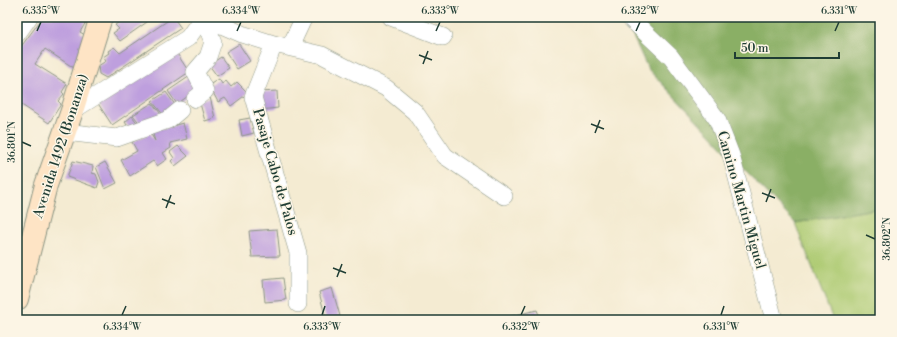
<svg xmlns="http://www.w3.org/2000/svg" width="897" height="337" font-family="'Libre Bodoni',serif">
  <style>
    .green { fill: #aecb73; stroke: #668454 }
    .forest { fill: #8aaf65; stroke: #54764c }
    .building { fill: #be9fde }
    .lines { fill: none; stroke-linecap: round; stroke-linejoin: round }
    .street-casing { stroke: #8a9483; stroke-width: 18 }
    .secondary-casing { stroke: #8a9483; stroke-width: 24 }
    .street { stroke: #fff; stroke-width: 17 }
    .secondary { stroke: #fee4c5; stroke-width: 22 }
    .ticks { fill: none; stroke: #1f3d34; stroke-width: 1.5 }
    .labels { text-anchor: middle; dominant-baseline: central; stroke-width: 3; stroke-linejoin: round; paint-order: stroke }
    .street-label { font-size: 14px; fill: #1f3d34; stroke: #fcf5e5 }
    .neatline { fill: none; stroke: #1f3d34; stroke-width: 1.5 }
    .ticks-label { font-size: 10px; text-anchor: middle; fill: #1f3d34 }
  </style>
  <rect width="100%" height="100%" fill="#fcf5e5"/>
  <filter id="ink" filterUnits="userSpaceOnUse"><feTurbulence type="fractalNoise" baseFrequency=".025" numOctaves="2"/><feDisplacementMap in="SourceGraphic" scale="8" xChannelSelector="R" yChannelSelector="G"/><feConvolveMatrix kernelMatrix="1 2 1 2 8 2 1 2 1" color-interpolation-filters="sRGB"/></filter>
  <filter id="wash" filterUnits="userSpaceOnUse"><feTurbulence type="fractalNoise" baseFrequency=".012" numOctaves="4" result="noise"/><feDisplacementMap in="SourceGraphic" scale="16" xChannelSelector="R" yChannelSelector="G"/><feGaussianBlur stdDeviation="0.9" result="paint"/><feColorMatrix in="noise" values="0 0 0 0 0 0 0 0 0 0 0 0 0 0 0 0 0 1.4 0 .05"/><feComposite in="paint" operator="in"/></filter>
  <g filter="url(#wash)">
    <rect width="100%" height="100%" fill="#f4ebd2"/>
    <path class="green" d="M880 208V320H833L795 223Z"/>
    <path class="forest" d="M624 17H880V208L795 223 648 69Z"/>
    <g id="blocks">
      <path class="building" d="M43 17H89L80 32 88 37 74 68 45 49 35 64 67 84 62 92 64 94 58 101 61 104 49 123 17 102V52Z
        M123 17H143L147 22 120 41 113 33 119 29 115 25 124 19Z
        M173 17 181 28 106 78 99 74 98 66 106 61 103 57 109 53 108 51 114 47 120 53Z
        M239 44 250 61 237 69 226 52Z
        M176 52 189 72 112 125 97 102Z
        M221 57 229 68 217 76 209 65Z
        M190 76 198 89 177 104 168 91Z
        M219 79 222 84 226 81 231 87 237 82 248 93 231 106 225 98 218 102 209 85Z
        M277 91 278 108 260 110V92Z
        M166 92 178 109 166 118 152 101Z
        M210 97 215 118 205 121 199 100Z
        M152 103 161 114 142 126 133 115Z
        M132 116 139 125 131 131 125 122Z
        M250 118 254 133 242 136 239 120Z
        M183 123 187 139 170 143 171 148 163 153 167 159 157 166 153 161 130 176 121 160 137 151 132 142 150 133 155 141 151 128H164Z
        M178 146 188 156 175 166 171 161 174 158 170 152Z
        M73 161 93 166 92 173 96 174 99 182 97 188 67 177Z
        M105 162 117 183 105 189 96 167Z
        M277 229 280 256 252 257 249 231Z
        M283 278 286 300 265 302 263 280Z
        M332 288 340 316 326 319 319 292Z
        M537 310 541 320H499V319Z"/>
    </g>
  </g>
  <g filter="url(#ink)">
    <use href="#blocks" fill-opacity="0" stroke="#8a9483" stroke-width="1"/>
    <g class="lines">
      <g class="street-casing">
        <path id="street" d="M203 17 242 34 274 44 322 55 386 88 415 112 445 156 504 196
          M391 17 443 37
          M629 17 671 57 717 119 731 155 774 320
          M17 34 29 17
          M274 44 253 97 298 253V304
          M290 47 304 17
          M195 99 205 91 195 72 208 57 213 42 203 17
          M72 111 188 38 203 17
          M65 132 117 138 168 120 180 110"/>
      </g>
      <g class="secondary-casing">
        <path id="secondary" d="M17 299 46 185 72 111 101 17"/>
      </g>
      <use href="#street" class="street"/>
      <use href="#secondary" class="secondary"/>
    </g>
  </g>
  <path class="ticks" d="M37 31 41 22M237 31 241 22M436 31 440 22M636 31 640 22M835 31 839 22M419 55 432 60M423 64 428 51M591 124 604 129M595 133 600 120M22 142 31 146M762 193 775 198M162 199 175 204M766 202 771 189M166 208 171 195M866 235 875 239M333 268 346 273M337 277 342 264M122 315 126 306M322 315 325 306M521 315 525 306M721 315 724 306"/>
  <g class="labels">
    <g class="street-label">
      <text transform="translate(61 146) rotate(-72)">Avenida 1492 (Bonanza)</text>
      <text transform="translate(275 172) rotate(74)">Pasaje Cabo de Palos</text>
      <text transform="translate(741 200) rotate(74)">Camino Martin Miguel</text>
    </g>
  </g>
  <rect width="897" height="337" fill="none" stroke="#fcf5e5" stroke-width="44"/>
  <path d="M735 52v6h104v-6" fill="none" stroke="#1f3d34" stroke-width="2"/>
  <text x="741" y="52" font-size="12" fill="#1f3d34" stroke="#fcf5e5" stroke-width="3" paint-order="stroke">50 m</text>
  <rect x="22" y="22" width="853" height="293" class="neatline"/>
  <g class="ticks-label">
    <text x="41" y="14">6.335°W</text>
    <text x="241" y="14">6.334°W</text>
    <text x="440" y="14">6.333°W</text>
    <text x="640" y="14">6.332°W</text>
    <text x="839" y="14">6.331°W</text>
    <text transform="translate(11 142) rotate(-90)" y="4">36.801°N</text>
    <text transform="translate(886 239) rotate(-90)" y="4">36.802°N</text>
    <text x="122" y="330">6.334°W</text>
    <text x="322" y="330">6.333°W</text>
    <text x="521" y="330">6.332°W</text>
    <text x="721" y="330">6.331°W</text>
  </g>
</svg>
